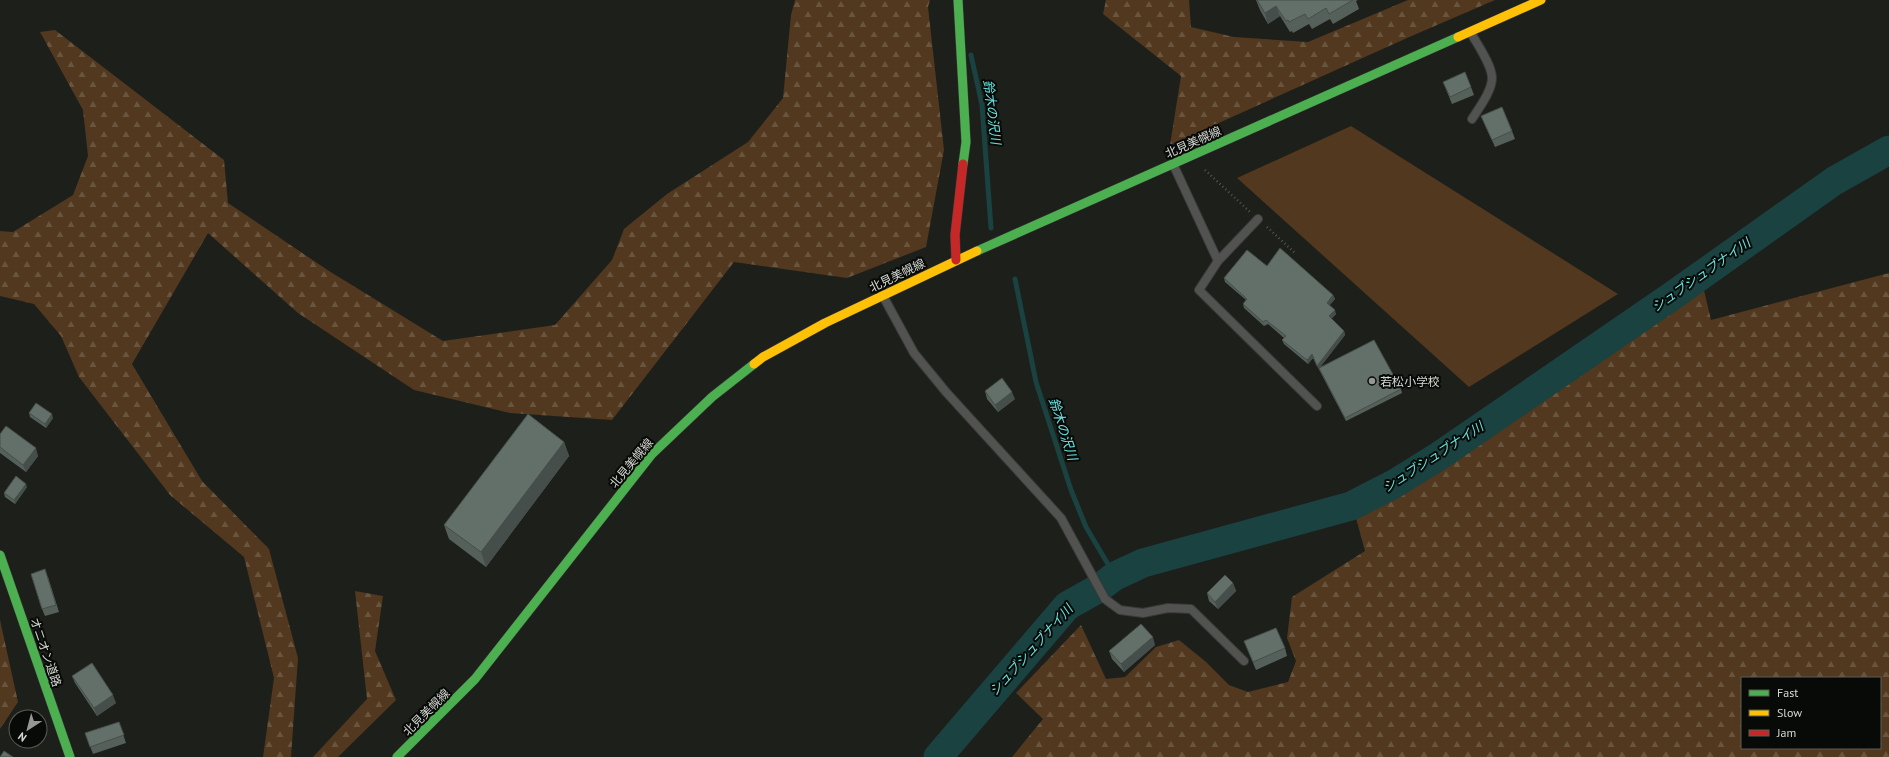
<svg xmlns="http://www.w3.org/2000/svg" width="1889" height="757" font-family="'PT Sans','Noto Sans JP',sans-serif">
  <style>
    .forest { fill: url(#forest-firs); fill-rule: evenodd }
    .pitch { fill: #51381e }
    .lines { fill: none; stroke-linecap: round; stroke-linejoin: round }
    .stream { stroke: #194240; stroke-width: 5 }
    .river { stroke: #194240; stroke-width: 29 }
    .lane-casing { stroke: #383a37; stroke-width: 10 }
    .fast-casing { stroke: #383a37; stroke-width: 10 }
    .slow-casing { stroke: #383a37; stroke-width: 10 }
    .jam-casing { stroke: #383a37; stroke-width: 10 }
    .path { stroke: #535552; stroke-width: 2.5; stroke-dasharray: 1 3; stroke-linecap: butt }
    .lane { stroke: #525351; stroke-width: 8 }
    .fast { stroke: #4caf50; stroke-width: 9 }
    .slow { stroke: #ffc107; stroke-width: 9 }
    .jam { stroke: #c62828; stroke-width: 9 }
    .wall { fill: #55605a }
    .shaded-wall { fill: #454e4a }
    .building { fill: #637069; stroke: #454e4a }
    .poi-dot { fill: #959792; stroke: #080a07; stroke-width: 1.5 }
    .labels { text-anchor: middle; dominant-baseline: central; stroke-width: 4; stroke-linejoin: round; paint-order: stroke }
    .street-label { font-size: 12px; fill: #d5d8d2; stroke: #080a07 }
    .poi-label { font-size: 12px; fill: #d5d8d2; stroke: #080a07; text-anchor: start }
    .water-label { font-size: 13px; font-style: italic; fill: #69e4e2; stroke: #080a07 }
  </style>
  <defs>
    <pattern id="forest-firs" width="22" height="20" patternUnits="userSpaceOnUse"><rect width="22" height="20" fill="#51381e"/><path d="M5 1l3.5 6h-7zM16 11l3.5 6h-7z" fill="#69543e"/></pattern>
  </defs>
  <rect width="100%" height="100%" fill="#1d1f1b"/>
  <path class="forest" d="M795 0H930L928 7 944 150 926 247 847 278 734 262 612 420 510 413 414 390 298 313 208 233 132 364 202 481 269 549 298 658 291 757H263L274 678 244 557 170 495 79 377 61 336 34 304 0 296V231L13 232 73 195 88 156 83 110 40 32 55 30 224 160 228 203 329 271 443 341 555 325 612 260 624 229 667 194 748 142 783 98 791 15Z
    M1106 0H1189L1191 27 1234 37 1308 42 1408 0H1495L1407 38 1170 145 1181 76 1103 14Z
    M1698 265 1711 320 1889 273V757H1012L1043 719 1016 693 1081 625 1106 679 1125 677 1156 647 1179 640 1206 662 1229 685 1248 692 1288 682 1296 661 1287 638 1292 597 1365 551 1356 518 1381 480ZM1742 678H1880V748H1742Z
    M355 591 383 596 375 651 396 700 338 757H313L367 699Z
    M0 620 18 702 0 729Z"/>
  <path class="pitch" d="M1351 126 1618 294 1469 387 1237 178Z"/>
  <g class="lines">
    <path class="stream" d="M971 55 982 105 991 228
      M1015 279 1036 382 1071 490 1086 527 1115 576"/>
    <path class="river" d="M938 757 1067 606 1099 588 1115 576 1143 563 1351 506 1394 484 1439 456 1672 296 1834 181 1889 150"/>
    <g class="lane-casing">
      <path id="lane" d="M1471 33C1477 44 1492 65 1492 78 1492 91 1479 108 1472 119
        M1173 164 1218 261 1199 290 1317 406
        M1218 261 1258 219
        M883 296 914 353 946 392 1061 518 1105 599 1120 610 1143 613 1168 608 1191 609 1244 661"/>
    </g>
    <g class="fast-casing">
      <path id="fast" d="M958 0 966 142 963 164
        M977 251 1458 37
        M0 555 70 757
        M397 757 475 679 652 454 712 397 754 364"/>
    </g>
    <g class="slow-casing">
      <path id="slow" d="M1458 37 1541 0
        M754 364 763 357 825 323 977 251"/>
    </g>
    <g class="jam-casing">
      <path id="jam" d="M956 260 955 235 963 164"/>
    </g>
    <path class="path" d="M1205 170 1250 212
      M1267 227 1296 254"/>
    <use href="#lane" class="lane"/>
    <use href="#fast" class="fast"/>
    <use href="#slow" class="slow"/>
    <use href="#jam" class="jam"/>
  </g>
  <path class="wall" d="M1256 0H1358L1356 1 1359 9 1333 24 1330 19 1312 29 1309 24 1293 33 1292 31 1290 32 1280 16 1268 24 1260 10Z
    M1443 82 1471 87 1474 95 1452 104Z
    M1481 116 1512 131 1515 139 1495 147Z
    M1267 266 1333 295 1335 299 1329 306 1336 314 1331 319 1344 331 1345 335 1320 367 1401 389 1402 393 1346 421 1313 358 1308 364 1284 344 1282 340 1284 338 1268 324 1264 326 1244 308 1243 304 1246 300 1225 282 1224 278Z
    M985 391 1015 399 998 412 987 399Z
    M29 413 53 418 46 428 30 417Z
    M0 434 38 456 26 472 0 453Z
    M564 442 569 456 486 567 449 539 444 525Z
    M27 487 15 504 5 497 4 493Z
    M48 577 59 612 45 616 42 609Z
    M1233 583 1236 591 1218 609 1209 601 1207 593Z
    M1244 641 1285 648 1287 656 1256 670Z
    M1155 645 1124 672 1112 659 1109 651Z
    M72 676 116 703 97 716 75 683Z
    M119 722 126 743 93 754 85 733Z"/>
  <path class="shaded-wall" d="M1276 6 1280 16 1268 24 1265 13Z
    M1333 295 1335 299 1328 307 1327 303Z
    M1335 310 1336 314 1330 320 1329 316Z
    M1344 331 1345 335 1319 369 1317 366Z
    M1312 354 1313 358 1308 364 1307 360Z
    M1012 392 1015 399 998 412 995 405Z
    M52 414 53 418 46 428 45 424Z
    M564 442 569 456 486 567 481 552Z
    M36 448 38 456 26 472 23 465Z
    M26 484 27 487 15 504 14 500Z
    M1233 583 1236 591 1218 609 1215 602Z
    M1153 637 1155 645 1124 672 1121 664Z
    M113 695 116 703 97 716 94 708Z"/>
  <path class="building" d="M1257 0H1353L1329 14 1326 8 1308 19 1305 14 1289 22 1288 20 1286 21 1276 6 1265 13Z
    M1465 72 1471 87 1450 97 1443 82Z
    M1502 107 1512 131 1492 140 1481 116Z
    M1280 248 1333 295 1327 303 1335 310 1329 316 1344 331 1317 366 1312 354 1307 360 1282 340 1286 336 1266 320 1263 322 1243 304 1247 299 1224 278 1247 250 1267 266Z
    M1374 340 1401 389 1345 418 1319 368Z
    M1002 378 1012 392 995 405 985 391Z
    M36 403 52 414 45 424 29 413Z
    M528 414 564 442 481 552 444 525Z
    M6 426 36 448 23 465 0 447V434Z
    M16 476 26 484 14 500 4 493Z
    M45 569 56 605 42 609 31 574Z
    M1225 575 1233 583 1215 602 1207 593Z
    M1141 624 1153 637 1121 664 1109 651Z
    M1276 628 1285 648 1253 662 1244 641Z
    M92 663 113 695 94 708 72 676Z
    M119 722 124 735 90 747 85 733Z
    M4 751 13 757H0Z"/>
  <circle class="poi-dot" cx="1372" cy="381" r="4"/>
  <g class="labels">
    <g class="street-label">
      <text transform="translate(1193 142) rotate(-24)">北見美幌線</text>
      <text transform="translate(897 275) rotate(-26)">北見美幌線</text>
      <text transform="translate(631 463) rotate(-50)">北見美幌線</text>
      <text transform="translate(46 652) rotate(71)">オニオン道路</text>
      <text transform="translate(426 712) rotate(-45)">北見美幌線</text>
    </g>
    <g class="poi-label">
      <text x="1380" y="381">若松小学校</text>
    </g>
    <g class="water-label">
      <text transform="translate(992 112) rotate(83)">鈴木の沢川</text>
      <text transform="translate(1701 275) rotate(-35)">シュブシュブナイ川</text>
      <text transform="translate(1063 429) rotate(72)">鈴木の沢川</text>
      <text transform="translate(1433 457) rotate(-33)">シュブシュブナイ川</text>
      <text transform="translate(1031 650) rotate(-48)">シュブシュブナイ川</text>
    </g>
  </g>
  <rect x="1741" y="677" width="140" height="72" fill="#080a07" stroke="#5a5c58"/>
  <rect x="1749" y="690" width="20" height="6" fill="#4caf50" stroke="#5a5c58"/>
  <text x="1777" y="697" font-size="12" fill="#d5d8d2">Fast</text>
  <rect x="1749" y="710" width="20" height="6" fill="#ffc107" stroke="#5a5c58"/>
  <text x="1777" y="717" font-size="12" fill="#d5d8d2">Slow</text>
  <rect x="1749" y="730" width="20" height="6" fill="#c62828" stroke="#5a5c58"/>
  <text x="1777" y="737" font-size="12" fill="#d5d8d2">Jam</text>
  <g transform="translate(28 729) rotate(216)"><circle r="19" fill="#080a07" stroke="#5a5c58"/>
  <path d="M0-3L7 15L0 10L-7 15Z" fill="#959792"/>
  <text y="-6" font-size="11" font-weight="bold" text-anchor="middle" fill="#d5d8d2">N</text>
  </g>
</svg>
